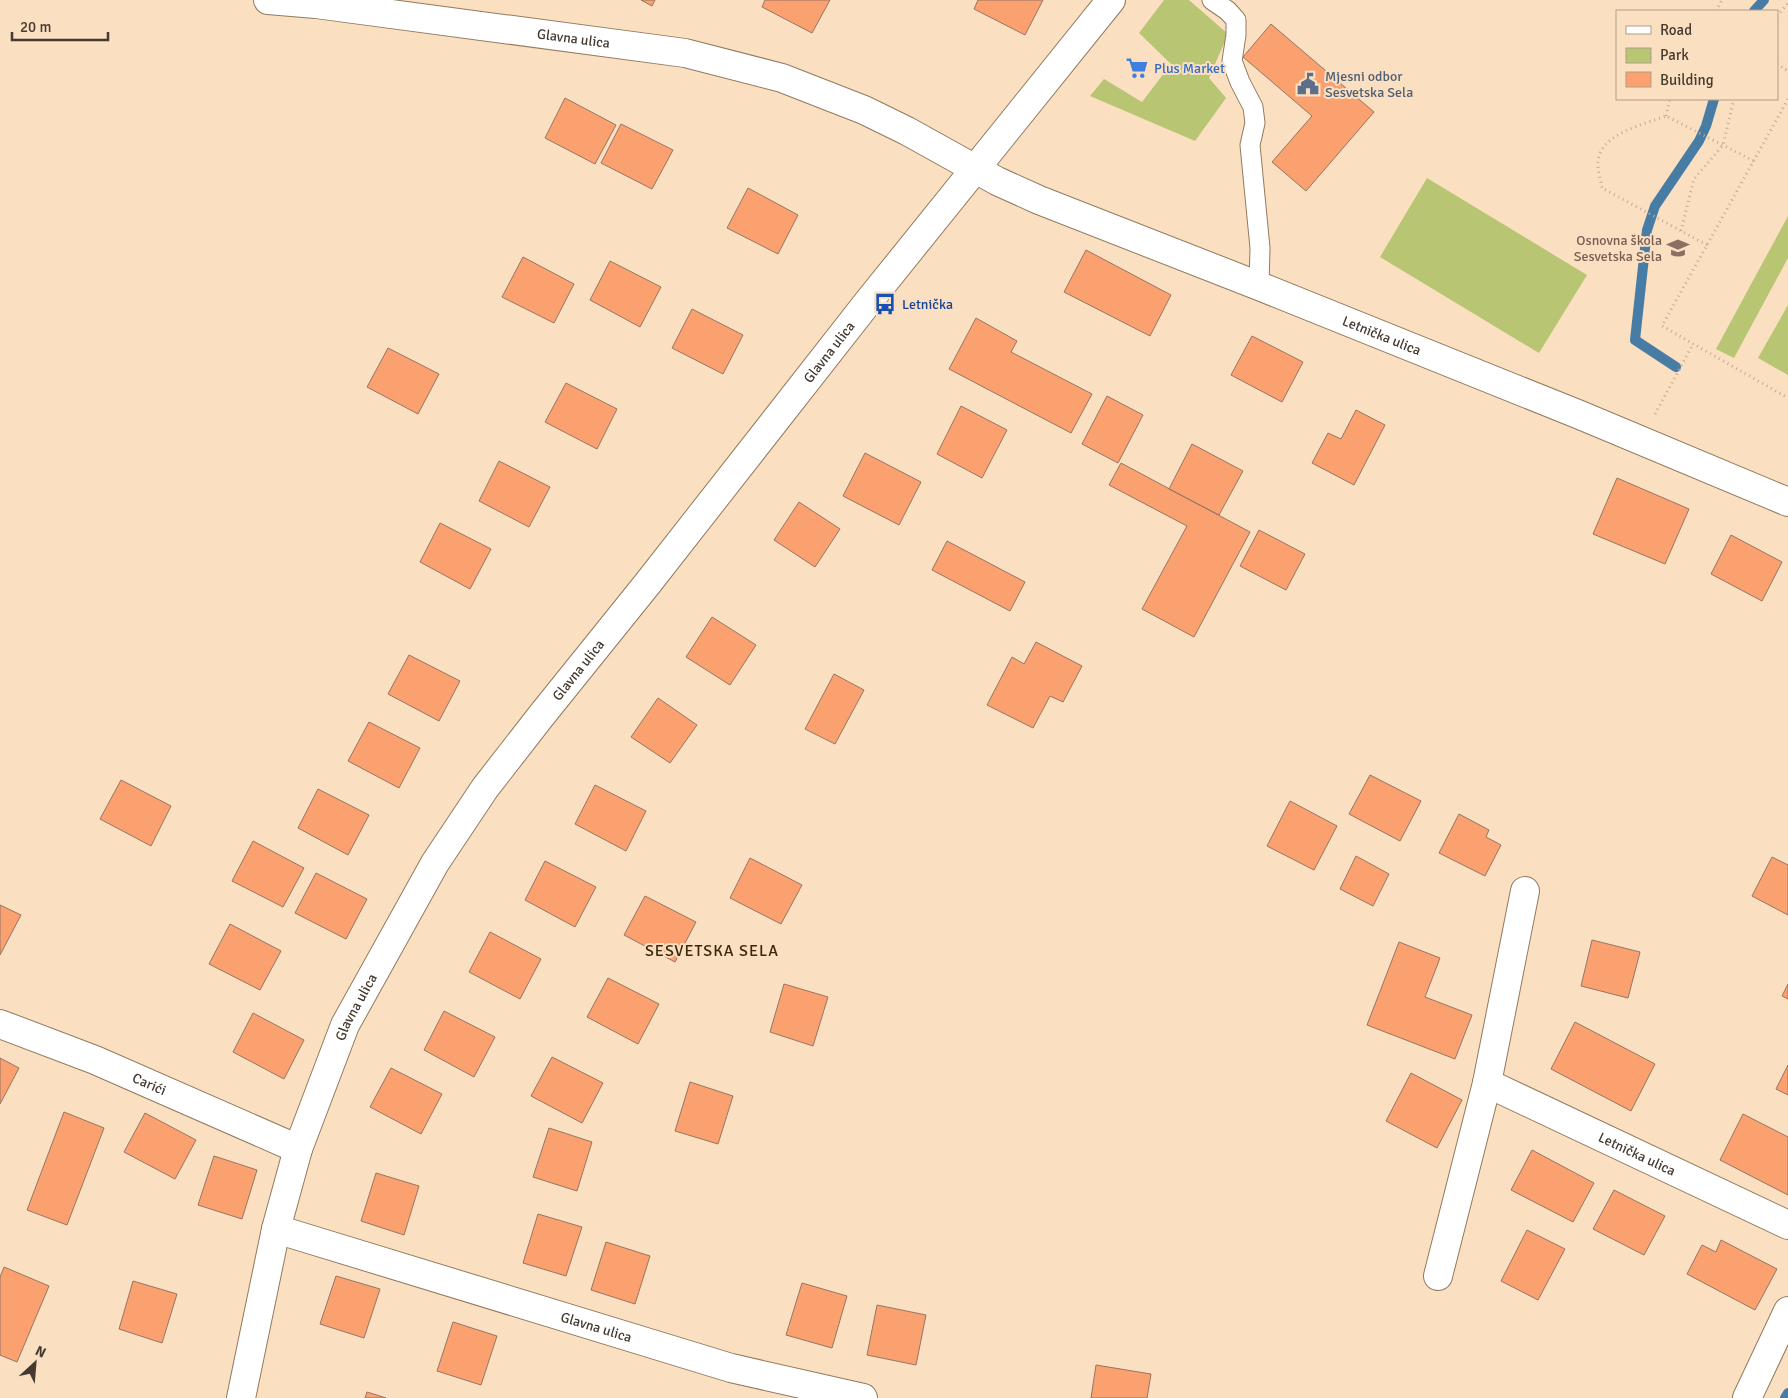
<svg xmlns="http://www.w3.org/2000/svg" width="1788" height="1398" font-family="Signika,sans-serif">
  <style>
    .green { fill: #b8c573 }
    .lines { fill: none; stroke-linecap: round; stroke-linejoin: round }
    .stream { stroke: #477ca5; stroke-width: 10 }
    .building { fill: #fba170; stroke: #967564 }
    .service-casing { stroke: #927a5f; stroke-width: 21 }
    .minor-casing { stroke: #927a5f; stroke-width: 30 }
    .tertiary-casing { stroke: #927a5f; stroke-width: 30 }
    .path { stroke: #c2ac94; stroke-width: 3; stroke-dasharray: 1 4; stroke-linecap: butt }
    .service { stroke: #fff; stroke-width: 19 }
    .minor { stroke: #fff; stroke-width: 28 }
    .tertiary { stroke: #fff; stroke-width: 28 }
    .labels { text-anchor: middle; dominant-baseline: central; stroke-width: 4; stroke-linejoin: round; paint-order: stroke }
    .street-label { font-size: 14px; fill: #453a2f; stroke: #fadfc1 }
    .shop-label { font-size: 14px; fill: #366cbe; stroke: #fadfc1; text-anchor: start }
    .service-label { font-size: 14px; fill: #4e5e75; stroke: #fadfc1; text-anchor: start }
    .education-label { font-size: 14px; fill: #785e54; stroke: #fadfc1; text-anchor: end }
    .transit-label { font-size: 14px; fill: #164399; stroke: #fadfc1; text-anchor: start }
    .quarter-label { font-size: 16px; letter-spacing: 1px; fill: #3b270d; stroke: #fadfc1 }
  </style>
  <rect width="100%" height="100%" fill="#fadfc1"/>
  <path class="green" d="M1164 0H1189L1228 34 1209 78 1226 98 1195 141 1090 96 1104 79 1142 102 1171 64 1139 33Z
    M1427 178 1587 275 1539 353 1380 257Z
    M1788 216V258L1734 358 1716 349Z
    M1788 305V375L1758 358Z"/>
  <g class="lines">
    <path class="stream" d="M1754 11 1764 0
      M1676 367 1635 340 1647 230 1655 206 1699 141 1706 126 1714 99
      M1785 1398 1788 1393"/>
  </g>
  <path class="building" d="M641 0H655L652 6Z
    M765 0H830L812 33 762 7Z
    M978 0H1043L1025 35 974 9Z
    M1271 24 1374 112 1306 191 1272 162 1312 116 1243 57Z
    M565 98 616 125 595 164 545 138Z
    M621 124 673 150 652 189 601 163Z
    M748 188 798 215 778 254 727 228Z
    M1086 250 1171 295 1150 336 1064 292Z
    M523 257 574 284 554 323 502 297Z
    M610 261 661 287 640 327 590 300Z
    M692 309 743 335 723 374 672 348Z
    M976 318 1017 341 1011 352 1092 394 1071 433 949 369Z
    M1252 336 1303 362 1282 402 1231 375Z
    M388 348 439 374 418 414 367 387Z
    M566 383 617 409 597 449 545 422Z
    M1107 396 1143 415 1118 463 1082 444Z
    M961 406 1007 430 982 478 937 454Z
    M1356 410 1385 425 1354 485 1312 463 1328 433 1341 439Z
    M1192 444 1243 471 1219 515 1169 489Z
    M865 453 921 482 899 525 843 496Z
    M499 461 550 487 529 527 479 501Z
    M1121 463 1250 532 1194 637 1142 609 1187 526 1109 485Z
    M1617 478 1689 509 1665 564 1593 534Z
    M799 502 840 529 815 567 774 540Z
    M440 523 491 549 470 589 420 562Z
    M1259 530 1305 554 1286 590 1240 566Z
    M1731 535 1782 562 1762 601 1711 574Z
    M947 541 1025 582 1010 611 932 570Z
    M712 617 756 645 730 685 686 657Z
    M1036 642 1082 666 1063 702 1050 696 1033 728 987 705 1012 657 1024 664Z
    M409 655 460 681 439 721 388 694Z
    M834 674 864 690 835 744 805 729Z
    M658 698 697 725 670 763 631 737Z
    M369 722 420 748 399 788 348 761Z
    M1370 775 1421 801 1400 841 1349 814Z
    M121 780 171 806 151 846 100 819Z
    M595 785 646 811 626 851 575 824Z
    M318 789 369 815 348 855 298 828Z
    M1290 801 1337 826 1314 870 1267 846Z
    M1459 814 1489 830 1486 837 1501 845 1485 876 1439 853Z
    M253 841 304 868 283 907 232 881Z
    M1356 856 1389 874 1373 906 1340 889Z
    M1772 857 1788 865V915L1752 896Z
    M750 858 802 885 781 924 730 898Z
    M545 861 596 887 575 927 525 900Z
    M316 873 367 899 346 939 295 913Z
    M645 896 696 922 675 962 624 935Z
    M0 905 21 915 0 955Z
    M230 924 281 951 260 990 209 964Z
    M490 932 541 959 520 999 469 972Z
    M1592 940 1640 952 1628 998 1581 986Z
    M1399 942 1440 958 1425 997 1472 1015 1455 1059 1367 1025Z
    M608 978 659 1004 638 1044 587 1017Z
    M784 984 828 997 813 1046 770 1032Z
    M1788 984V999L1782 996Z
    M444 1011 495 1037 474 1077 424 1050Z
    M253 1013 304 1040 284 1079 233 1052Z
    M1575 1022 1655 1064 1631 1111 1551 1069Z
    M552 1057 603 1083 582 1123 531 1096Z
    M0 1058 19 1068 0 1104Z
    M1788 1065V1095L1776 1089Z
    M391 1068 442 1094 421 1134 370 1107Z
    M1411 1073 1462 1100 1437 1148 1386 1121Z
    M690 1082 733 1096 718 1144 675 1131Z
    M64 1112 104 1128 67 1225 27 1210Z
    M145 1113 196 1140 175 1179 124 1152Z
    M1743 1114 1788 1137V1195L1720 1160Z
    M549 1128 592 1142 577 1191 533 1177Z
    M1532 1150 1594 1183 1573 1222 1511 1190Z
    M214 1156 257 1170 242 1219 198 1205Z
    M376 1173 419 1186 404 1235 361 1221Z
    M1614 1190 1665 1216 1644 1255 1593 1229Z
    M538 1214 582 1227 566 1276 523 1263Z
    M1527 1230 1565 1249 1538 1300 1501 1281Z
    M1721 1240 1777 1269 1755 1310 1687 1274 1702 1245 1716 1252Z
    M606 1242 650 1256 635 1304 591 1290Z
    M4 1267 49 1286 17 1362 0 1355V1277Z
    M336 1276 380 1289 364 1338 320 1324Z
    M133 1281 177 1294 162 1343 119 1329Z
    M802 1283 847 1296 832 1348 786 1335Z
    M877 1305 926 1315 916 1365 867 1355Z
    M453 1322 497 1336 481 1385 437 1371Z
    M1096 1365 1151 1374 1147 1398H1091Z
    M367 1392 386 1398H365Z"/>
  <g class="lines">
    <g class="service-casing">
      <path id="service" d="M1212 0 1228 11 1236 20V35L1232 61 1240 82 1253 107 1255 123 1250 145 1260 248 1259 286"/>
    </g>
    <g class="minor-casing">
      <g id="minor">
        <path id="s1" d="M268 0 316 4 685 53 782 78 864 110 907 131 997 181 1039 200 1259 286 1580 415 1788 502"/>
        <path id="s2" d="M0 1024 95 1060 298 1149"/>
        <path id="s3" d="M1487 1083 1788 1225"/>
        <path id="s4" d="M276 1229 731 1368 863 1398"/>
        <path d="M1438 1276 1487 1083 1525 891"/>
        <path d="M1747 1398 1788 1311"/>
      </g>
    </g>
    <g class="tertiary-casing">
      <g id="tertiary">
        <path id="s5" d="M241 1398 276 1229 298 1149 345 1025 435 863 485 788 541 716 648 583 868 302 1111 0"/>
      </g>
    </g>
    <path class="path" d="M1716 11 1722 0
      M1777 16 1788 3
      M1777 64 1788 71
      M1788 99 1662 326 1788 398
      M1666 116 1670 99
      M1681 231 1694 179 1723 145 1734 99
      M1707 245 1602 188C1601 181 1598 173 1598 165 1596 135 1644 124 1666 116L1754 161
      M1655 414 1693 344"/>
    <use href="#service" class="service"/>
    <use href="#minor" class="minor"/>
    <use href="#tertiary" class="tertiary"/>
  </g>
  <defs>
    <g id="supermarket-bare" transform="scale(1.725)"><path d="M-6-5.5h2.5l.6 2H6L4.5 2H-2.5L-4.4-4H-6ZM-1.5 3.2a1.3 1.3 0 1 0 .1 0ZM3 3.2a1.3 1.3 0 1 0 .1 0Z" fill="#3f7fe0" stroke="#fadfc1" stroke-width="2.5" paint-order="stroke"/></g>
    <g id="civic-bare" transform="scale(1.725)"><path d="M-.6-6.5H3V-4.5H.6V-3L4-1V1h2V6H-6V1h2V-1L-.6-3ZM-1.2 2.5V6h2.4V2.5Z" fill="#5c6f8a" stroke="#fadfc1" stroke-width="2.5" paint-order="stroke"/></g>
    <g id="school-bare" transform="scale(1.725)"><path d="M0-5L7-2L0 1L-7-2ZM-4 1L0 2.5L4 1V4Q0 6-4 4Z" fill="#8d6e63" stroke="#fadfc1" stroke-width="2.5" paint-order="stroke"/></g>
    <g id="bus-bare" transform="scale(1.725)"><path d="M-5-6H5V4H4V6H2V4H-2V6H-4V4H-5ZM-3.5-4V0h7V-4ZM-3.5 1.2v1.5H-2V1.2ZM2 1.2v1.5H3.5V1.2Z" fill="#1a4fb4" stroke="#fadfc1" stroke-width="2.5" paint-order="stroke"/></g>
  </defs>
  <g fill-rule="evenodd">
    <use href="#supermarket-bare" x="1137" y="68"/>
    <use href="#civic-bare" x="1308" y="84"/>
    <use href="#school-bare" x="1678" y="248"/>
    <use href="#bus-bare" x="885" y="304"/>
  </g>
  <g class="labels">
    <g class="street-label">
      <text stroke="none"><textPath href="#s1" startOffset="308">Glavna ulica</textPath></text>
      <text stroke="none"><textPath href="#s1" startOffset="1174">Letnička ulica</textPath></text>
      <text stroke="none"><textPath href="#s5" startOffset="1219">Glavna ulica</textPath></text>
      <text stroke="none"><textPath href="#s5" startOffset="814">Glavna ulica</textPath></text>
      <text stroke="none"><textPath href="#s5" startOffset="409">Glavna ulica</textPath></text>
      <text stroke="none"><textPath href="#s2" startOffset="161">Carići</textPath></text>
      <text stroke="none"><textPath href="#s3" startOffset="166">Letnička ulica</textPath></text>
      <text stroke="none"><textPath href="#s4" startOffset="335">Glavna ulica</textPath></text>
    </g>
    <g class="shop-label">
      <text x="1154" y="68">Plus Market</text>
    </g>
    <g class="service-label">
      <text x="1325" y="76">Mjesni odbor<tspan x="1325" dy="16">Sesvetska Sela</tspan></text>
    </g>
    <g class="education-label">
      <text x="1662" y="240">Osnovna škola<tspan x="1662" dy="16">Sesvetska Sela</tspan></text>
    </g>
    <g class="transit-label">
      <text x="902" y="304">Letnička</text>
    </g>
    <g class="quarter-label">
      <text x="712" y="951">SESVETSKA SELA</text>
    </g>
  </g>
  <rect x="1616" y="10" width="162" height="90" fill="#fadfc1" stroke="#b29d87"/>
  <rect x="1626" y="26" width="25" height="8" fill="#ffffff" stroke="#b29d87"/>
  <text x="1660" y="35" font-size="15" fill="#453a2f">Road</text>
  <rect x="1626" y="48" width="25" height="15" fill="#b8c573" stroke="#b29d87"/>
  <text x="1660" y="60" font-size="15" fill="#453a2f">Park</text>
  <rect x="1626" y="72" width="25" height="15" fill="#fba170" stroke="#b29d87"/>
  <text x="1660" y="85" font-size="15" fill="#453a2f">Building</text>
  <g transform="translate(35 1363) rotate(26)" stroke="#fadfc1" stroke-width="4" paint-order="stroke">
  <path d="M0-4L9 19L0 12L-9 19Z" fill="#453a2f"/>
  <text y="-8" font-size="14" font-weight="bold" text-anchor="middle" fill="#453a2f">N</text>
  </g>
  <path d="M12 32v8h96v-8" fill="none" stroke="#453a2f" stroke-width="2.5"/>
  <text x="20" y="32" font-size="15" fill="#453a2f" stroke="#fadfc1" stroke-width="4" paint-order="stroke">20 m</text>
</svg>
